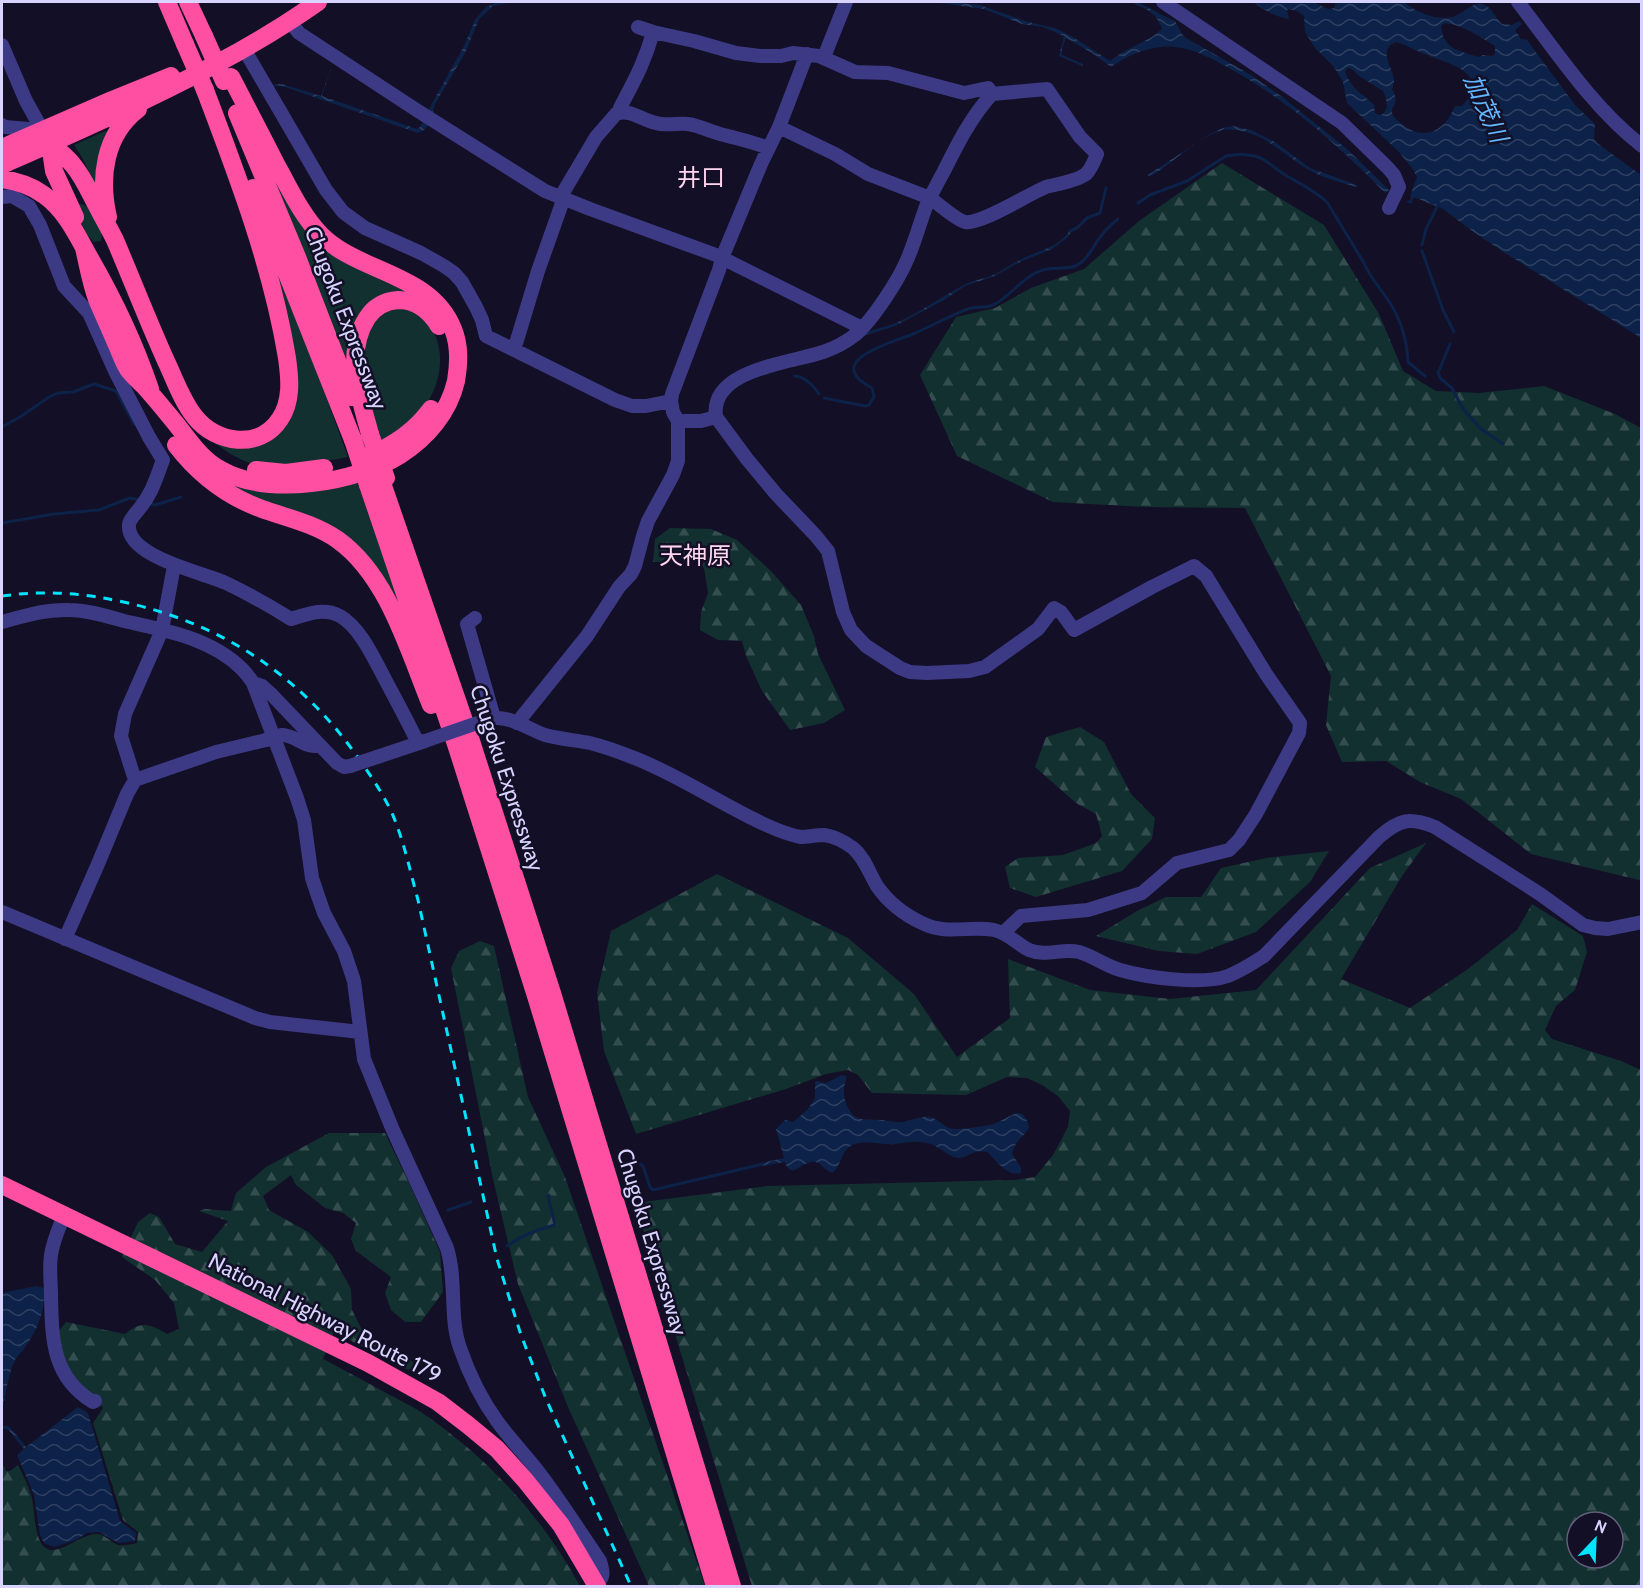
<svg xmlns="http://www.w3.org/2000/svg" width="1643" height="1588" font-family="Cabin,'Noto Sans JP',sans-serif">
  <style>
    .green { fill: #12302f }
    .forest { fill: url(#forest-firs); fill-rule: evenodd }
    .water { fill: url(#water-waves); fill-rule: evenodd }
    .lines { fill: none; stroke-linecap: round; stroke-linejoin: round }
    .stream { stroke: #0c2248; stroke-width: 3 }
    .minor { stroke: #3d3a85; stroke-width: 14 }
    .highway { stroke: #ff4fa3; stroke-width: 18 }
    .rail { stroke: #00e5ff; stroke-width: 3; stroke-dasharray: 9 8; stroke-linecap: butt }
    .minor-bridge { stroke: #3d3a85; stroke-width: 14 }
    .highway-bridge { stroke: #ff4fa3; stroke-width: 18 }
    .labels { text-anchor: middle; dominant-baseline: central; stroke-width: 5; stroke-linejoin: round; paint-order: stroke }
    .street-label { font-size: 22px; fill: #d9d4ff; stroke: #130f26 }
    .water-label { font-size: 24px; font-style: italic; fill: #62b6ff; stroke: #130f26 }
    .neighbourhood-label { font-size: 24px; fill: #ffd6f0; stroke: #130f26 }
  </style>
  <defs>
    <pattern id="forest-firs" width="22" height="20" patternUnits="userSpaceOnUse" patternTransform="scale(1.5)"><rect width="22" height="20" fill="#12302f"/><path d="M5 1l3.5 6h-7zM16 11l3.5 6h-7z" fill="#344d4e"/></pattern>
    <pattern id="water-waves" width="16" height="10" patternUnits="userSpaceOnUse" patternTransform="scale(1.5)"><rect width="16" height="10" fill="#0c2248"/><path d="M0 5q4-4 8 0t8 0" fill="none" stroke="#2f4163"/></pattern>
  </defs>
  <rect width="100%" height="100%" fill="#130f26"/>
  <path class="green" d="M105 131 109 132C100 151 96 167 96 188L83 159 74 145Z
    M267 161 299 215 415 291 389 296 348 367Z
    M73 203 84 205 90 209 100 228 102 236 101 241 94 242 87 235 68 204Z
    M254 214 318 375 348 457C324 462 302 465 278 465 271 464 262 465 255 464 237 460 220 448 207 436L229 445 291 408Z
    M394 308C401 309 411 309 417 312 420 314 424 320 427 323 447 345 442 381 426 405 416 421 398 431 383 442L369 405 361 347 378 316Z
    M190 450 226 477 356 479 401 607 368 562 241 495Z"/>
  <path class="forest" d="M1222 163 1324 225 1379 314 1403 371 1436 391 1479 393 1544 386 1615 414 1641 428 1642 879 1639 880 1531 854 1461 799 1420 782 1386 761 1342 762 1326 725 1331 676 1245 508 1146 507 1053 502 957 456 920 375 956 317 995 308 1031 288 1084 269 1139 221Z
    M670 528 711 529 737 540 771 571 801 605 814 636 818 654 845 710 824 723 790 730 762 691 746 656 742 641 718 640 700 630 701 612 708 593 704 568 687 554 662 562H653L655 539Z
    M1080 727 1104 742 1131 794 1155 818 1152 839 1122 871 1036 897 1010 888 1005 867 1018 858 1063 855 1096 843 1102 836 1096 814 1076 803 1035 767 1046 737Z
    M1426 843 1402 876 1341 979 1410 1008 1468 969 1517 930 1532 904 1583 936 1587 952 1575 990 1556 1006 1545 1030 1552 1039 1621 1061 1641 1070V1586H752L635 1203 767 1186 1015 1180 1035 1177 1053 1155 1068 1127 1070 1111 1058 1096 1042 1085 1027 1078 1007 1077 966 1095 872 1093 858 1075 848 1070 826 1074 786 1089 636 1134 604 1051 597 993 611 931 717 874 848 938 914 994 957 1057 1010 1018 1008 959 1090 990 1170 999 1256 990 1370 868ZM1577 1522H1613V1558H1577Z
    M1329 851 1310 882 1256 932 1197 954 1159 951 1096 936 1137 911 1166 897H1201L1221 868 1266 858Z
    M480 941 494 946 528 1097 565 1177 705 1586H649L568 1407 518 1284 493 1179 451 968 459 951Z
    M329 1133H385L410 1185 440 1252 443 1292 421 1322H405L391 1310 385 1293 391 1277 356 1251 351 1239 356 1223 343 1213 325 1208 296 1185 291 1175 263 1196 269 1210 308 1232 332 1255 351 1289 352 1310 362 1330 384 1348 412 1361 417 1370 406 1369 334 1332 323 1359C345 1371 367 1382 388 1394 399 1400 410 1405 421 1412 487 1457 542 1516 580 1586H2V1462L6 1471H10L18 1465C23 1475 28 1485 31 1495 36 1508 32 1552 54 1550 69 1548 84 1533 98 1534 105 1535 111 1542 118 1545 124 1546 131 1544 137 1543L138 1532 123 1520 93 1423 103 1408 72 1374 64 1360 58 1332 66 1322 125 1334C142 1320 150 1324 167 1334L179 1329 174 1303 155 1280 122 1257 138 1222 150 1213 159 1217 175 1244 202 1252 228 1221 199 1211 205 1209 231 1211 236 1193 266 1167Z"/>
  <path class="water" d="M498 2H514L493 6 479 19 465 53 435 104 430 123 423 131 418 133 288 88 281 86 271 87 269 85 282 84 321 96 333 63 322 96 417 129 420 127 429 109 464 46 475 20 486 7Z
    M933 2H952L980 5 1028 22 1055 28 1073 37 1110 61 1121 53 1152 37 1162 29C1155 11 1149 11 1131 2H1138L1162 15 1175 21 1182 34 1186 38 1251 75 1281 96 1347 149 1389 190 1385 193C1338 145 1286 99 1227 67 1211 58 1194 49 1175 47 1154 44 1128 55 1111 67L1092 53 1066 38 1062 49V55L1083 64 1082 66 1059 56 1064 36 1043 27 1022 24 984 9Z
    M1253 2H1313L1328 9 1334 8 1335 5 1334 2H1404C1416 12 1436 21 1453 17 1463 14 1473 1 1483 4 1491 6 1496 19 1502 24L1512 25 1519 21 1522 24 1515 30 1521 39 1527 40 1575 105 1595 124 1594 139 1597 143 1641 175V195L1639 196V202L1642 203 1641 338 1505 253 1475 233 1443 209 1414 197 1411 204 1407 202 1408 200 1410 201 1411 196H1410L1417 177 1412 168 1398 151 1347 103 1343 82 1334 67 1315 48 1305 32 1304 16 1297 11 1288 9 1287 11 1289 19C1275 17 1264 10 1253 2ZM1445 23C1464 25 1480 37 1495 46V53L1493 56 1483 55 1479 57C1459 51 1443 49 1441 26ZM1396 42C1407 45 1416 51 1427 55 1452 65 1491 73 1462 106H1455C1445 130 1426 142 1403 125 1400 123 1395 119 1393 115 1388 106 1402 106 1392 89 1393 86 1394 84 1394 81 1394 68 1376 50 1396 42ZM1347 68 1352 69 1359 76 1383 91 1386 98 1387 107 1383 114 1379 115 1375 113 1374 105C1360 91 1353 91 1345 72Z
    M1233 126 1251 130 1275 142 1310 168 1357 185V187C1343 183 1320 177 1309 170 1283 155 1268 135 1237 130 1232 130 1227 129 1223 130 1194 138 1174 164 1149 177L1148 175 1208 135 1223 128Z
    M1070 230 1072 231 1067 238 1052 249 1020 262 995 276 965 286 944 300 895 326 860 337C870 328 886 328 898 322 920 312 940 298 962 286 970 281 979 280 988 277 999 273 1009 265 1020 260 1038 250 1059 248 1070 230Z
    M842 1075 846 1076C847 1082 844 1084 844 1089 843 1097 847 1109 853 1115 860 1121 870 1119 879 1120 887 1120 894 1123 902 1122 911 1121 920 1116 929 1117 938 1118 942 1125 949 1128 959 1131 980 1126 990 1125 999 1123 1015 1112 1019 1113 1025 1114 1028 1122 1029 1127 1025 1138 1016 1137 1012 1154L1021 1168V1173C1006 1177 997 1160 987 1152 972 1149 970 1157 960 1158 950 1159 940 1147 931 1144 916 1140 909 1142 895 1144 880 1146 863 1138 849 1147 840 1154 841 1167 832 1173 827 1171 824 1168 820 1164 810 1157 802 1168 792 1171L787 1167 785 1162 762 1166 761 1163 784 1158 776 1129 785 1120 793 1122 807 1110 812 1103 815 1099V1082L816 1081 826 1083Z
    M36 1286 44 1288C45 1313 38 1329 24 1349 21 1353 17 1356 15 1360 8 1374 6 1394 2 1410V1293Z
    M78 1407 88 1413 120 1521 136 1533 135 1541 119 1543 99 1532 87 1533 76 1540 54 1547 44 1543 40 1535 34 1495 17 1455 24 1449 7 1428 13 1431 26 1447Z"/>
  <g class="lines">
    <path class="stream" d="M1138 203 1150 195 1187 181 1226 156C1235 154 1246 154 1255 156 1267 159 1276 170 1287 176 1301 184 1315 191 1327 202L1364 263C1370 278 1381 289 1390 303 1402 322 1407 341 1408 362L1425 376
      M1070 231 1077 228 1087 218 1100 213 1106 188
      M1422 245 1426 229 1439 203
      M1422 251 1443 310 1454 332
      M1450 344 1438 373 1441 379 1452 388 1463 409 1481 429 1503 444
      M795 376C806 377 813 385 819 394
      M824 398 865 406 869 405 874 397 872 388C821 361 891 343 913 334 932 326 949 316 968 309 976 306 987 309 995 304 1012 295 1023 276 1043 270 1054 266 1069 271 1079 264 1089 258 1094 244 1102 235 1106 229 1112 224 1118 219
      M2 427 20 417 49 397 58 393 73 392 94 384 116 391 134 424 136 425
      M148 503 155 505 181 497
      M2 523 54 514 99 510 130 498 139 500
      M640 1164 643 1166 650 1187 653 1190 763 1164
      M448 1210 471 1202
      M507 1246C522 1235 537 1230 555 1225L548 1196 549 1195
      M2 1428 6 1427 10 1429"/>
    <path class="minor" d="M1163 2 1342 123 1388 168 1394 175 1399 187 1389 208
      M1518 2C1556 51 1592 107 1642 146
      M290 22 299 33 418 111 545 191 590 209 716 255 862 328
      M638 27 653 32 694 41 736 53 760 56H781L793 53 819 56 855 72 888 73 964 93 988 88 992 94C971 117 958 143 944 171 938 182 932 193 927 204 920 222 915 242 907 260 898 281 872 321 855 335 846 342 835 348 823 352 791 363 709 369 716 417L747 459 776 494 816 536 828 551 843 612 851 630 866 646 900 668 910 672 927 673 969 671 985 667 1038 629 1054 608 1061 612 1074 630 1152 587 1194 566 1206 576 1266 674 1300 723 1299 733 1256 814 1239 840 1229 850 1177 863 1142 893 1088 910 1021 916 1003 933
      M2 45 26 101 46 137
      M244 49 326 190 343 212 365 228 421 253 444 266 454 273 462 282 476 307 482 320 486 336 615 400 632 406H646L671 401
      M824 57 846 2
      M620 112V108C634 81 645 62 653 32
      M2 125 5 127 40 130
      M779 127 835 154 868 174 930 198C939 204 956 220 965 222 981 225 1028 194 1046 187 1057 184 1077 181 1086 174 1092 168 1094 161 1097 154L1080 137 1047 89 992 94
      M2 197 12 196 29 206 40 225 64 286 89 313 115 371 149 437 163 460C156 478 152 494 139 509 136 513 130 519 129 524 125 557 205 573 226 583 249 594 270 606 291 619 307 614 324 607 340 616 361 628 375 661 386 681 397 702 408 722 418 743
      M514 350 538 271 561 206 564 191 596 137 616 114C630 108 643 121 656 123 666 126 678 123 688 124 701 126 711 132 724 135 739 139 754 142 768 148
      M678 421H701L716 417
      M475 618 467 624 494 718
      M2 622C24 616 46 609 69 610 87 610 106 616 124 621 164 630 211 638 242 669 246 673 250 678 253 683L297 798 304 820 312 878 318 896 324 913 344 951 354 981 364 1059 392 1128 447 1248C457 1281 449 1317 460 1348 469 1374 481 1399 497 1421 511 1441 529 1458 543 1478 563 1505 581 1533 600 1561 603 1572 605 1576 596 1585
      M253 683 262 686 272 695 337 763 344 767 350 766
      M489 719C508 714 528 729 545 735 559 739 575 740 590 743 606 747 622 753 637 759 682 777 722 805 766 825 777 830 789 835 801 837 808 837 816 835 824 835 833 836 845 842 853 848 865 858 869 873 877 886 888 902 905 915 922 923 948 936 969 925 994 930 1008 933 1017 944 1029 950 1046 957 1062 948 1079 952 1093 956 1106 966 1120 970 1148 978 1202 985 1228 976 1241 971 1253 963 1264 956L1379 837C1400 819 1409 817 1435 827L1540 894 1583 925 1595 928 1608 929 1642 922
      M517 723 587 636 619 587 631 574 635 566 643 536 648 521 673 475 678 461V421L673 412 671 401 672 394 719 270 722 258 761 164 779 127 807 54
      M282 735C295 735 304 747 316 746
      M377 757 425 741
      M135 780 121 736 125 714 162 630 174 566
      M2 912 255 1018 270 1022 360 1032
      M65 939 98 864 127 794 135 780 216 752 266 740
      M64 1215C59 1228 53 1241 51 1255 49 1269 51 1282 51 1296 52 1339 52 1377 93 1402L95 1401"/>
    <path class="highway" d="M167 2 185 44
      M188 2 204 36
      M237 113 297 257 351 397
      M50 144C58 150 67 157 73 165 83 177 89 191 96 204 102 216 109 228 115 240 132 280 148 321 166 361 175 380 182 401 195 417 216 444 260 450 280 419 292 401 290 379 287 358 272 266 238 177 205 90
      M50 144 54 171 75 217
      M2 148 112 100 171 76
      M2 165C74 133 147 101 216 64 252 45 285 25 318 2
      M2 179C17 181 32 186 44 195 65 210 76 233 88 255 113 298 134 342 150 389
      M253 188 353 440
      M108 217C99 178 104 135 138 109
      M84 248C88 265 91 283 97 299 103 314 110 328 116 343 120 351 123 362 128 369 132 375 139 381 144 386 154 397 163 408 172 419 188 438 199 458 221 470 269 497 355 483 400 455 427 438 449 412 456 381 459 363 460 346 453 329 430 272 359 274 320 234 301 214 290 189 277 166 262 136 246 106 231 77
      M370 434C360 397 344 354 367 318 374 307 385 301 398 300 416 300 430 311 439 326
      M176 445C199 475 226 496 262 509 288 518 315 524 338 540 388 576 408 649 431 705
      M368 456C393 446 415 431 431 409
      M256 470 286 473 324 468
      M381 480 470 738 552 993 732 1586
      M368 485 456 744 536 996 715 1586
      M2 1185 368 1363 438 1402 468 1425 497 1449 525 1480 561 1525 597 1586"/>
    <path class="rail" d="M2 596C46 590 84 593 128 603 224 625 302 677 359 759 371 776 383 794 392 813 404 841 410 871 418 900L497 1259 521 1335 546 1399 631 1586"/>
    <path class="minor-bridge" d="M266 740 282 735
      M425 741 489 719
      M350 766 377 757"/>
    <path class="highway-bridge" d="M204 36 224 81
      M185 44 205 90
      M370 434 386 478
      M353 440 368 485"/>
  </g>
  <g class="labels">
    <g class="street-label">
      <text transform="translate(346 318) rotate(69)">Chugoku Expressway</text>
      <text transform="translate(507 778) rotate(72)">Chugoku Expressway</text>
      <text transform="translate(652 1242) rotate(73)">Chugoku Expressway</text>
      <text transform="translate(325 1318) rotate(27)">National Highway Route 179</text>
    </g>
    <g class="water-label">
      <text transform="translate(1486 108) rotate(66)">加茂川</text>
    </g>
    <g class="neighbourhood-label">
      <text x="701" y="177">井口</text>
      <text x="695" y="555">天神原</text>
    </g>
  </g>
  <rect width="1643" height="1588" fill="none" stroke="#d9d4ff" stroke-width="6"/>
  <g transform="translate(1595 1540) rotate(23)"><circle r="28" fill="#130f26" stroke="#625e7d" stroke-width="1.5"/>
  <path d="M0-4.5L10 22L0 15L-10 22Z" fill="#00e5ff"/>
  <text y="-9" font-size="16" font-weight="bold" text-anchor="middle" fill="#d9d4ff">N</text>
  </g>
</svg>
